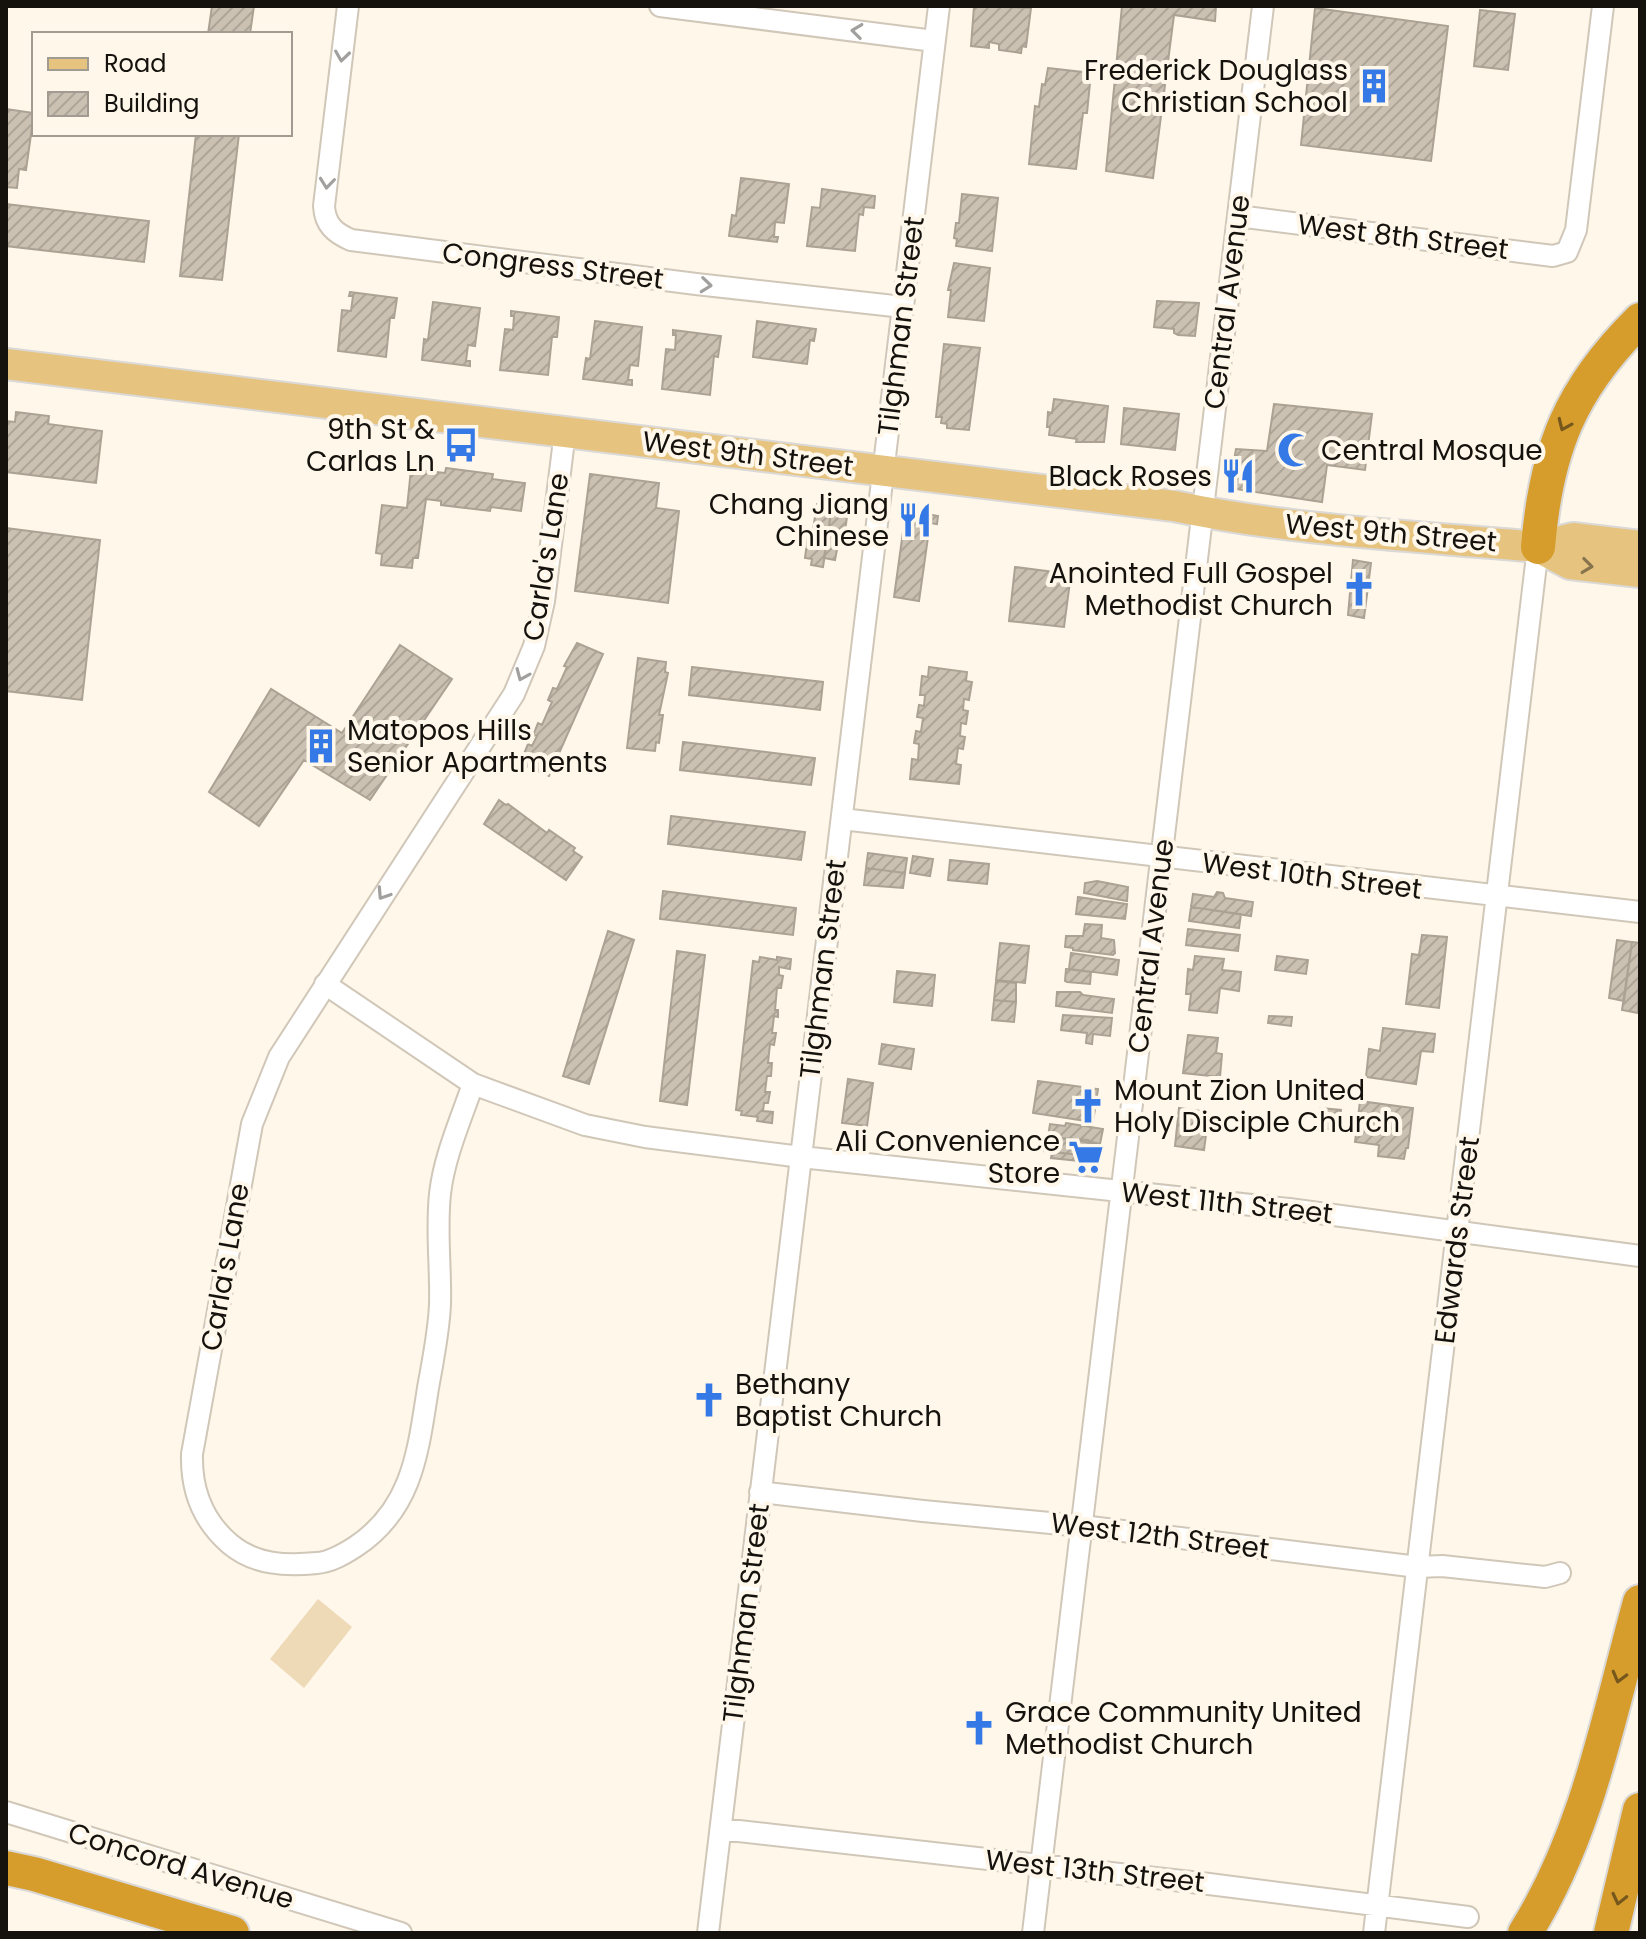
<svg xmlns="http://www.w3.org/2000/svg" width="1646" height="1939" font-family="Poppins,sans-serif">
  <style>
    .green { fill: #efdab8 }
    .building { fill: url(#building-hatch); stroke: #aba293; stroke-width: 2 }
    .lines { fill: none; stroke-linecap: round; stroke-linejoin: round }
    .street-casing { stroke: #d0c7b8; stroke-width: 24 }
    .primary-casing { stroke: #dad9d8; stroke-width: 34 }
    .highway-casing { stroke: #dad9d8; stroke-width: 38 }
    .street { stroke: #fff; stroke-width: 20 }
    .primary { stroke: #e6c480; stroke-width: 30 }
    .highway { stroke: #d69d2c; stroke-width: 34 }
    .oneway { stroke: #a1a09e }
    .oneway2 { stroke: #76581c }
    .oneway3 { stroke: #88744c }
    .labels { text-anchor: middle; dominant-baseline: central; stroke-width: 8; stroke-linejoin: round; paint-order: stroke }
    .poi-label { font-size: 28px; fill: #15120d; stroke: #fff7ea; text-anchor: end }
    .street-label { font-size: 28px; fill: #15120d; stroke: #fff7ea }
  </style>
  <defs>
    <pattern id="building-hatch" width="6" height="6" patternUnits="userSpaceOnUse" patternTransform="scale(2)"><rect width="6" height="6" fill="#cac1b2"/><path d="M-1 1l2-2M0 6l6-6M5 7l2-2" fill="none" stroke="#ada598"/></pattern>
  </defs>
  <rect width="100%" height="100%" fill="#fff7ea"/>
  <path class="green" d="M318 1599 352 1627 304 1688 270 1659Z"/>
  <path class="building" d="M212 6H254L250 34H208Z
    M974 6 1031 8 1026 47 1022 46 1021 53 999 50V44L989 42V48L971 46Z
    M1122 6H1216L1215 21 1174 15 1153 178 1106 171Z
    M1315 8 1448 26 1431 161 1301 145Z
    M1480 10 1515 14 1508 70 1474 66Z
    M1048 68 1091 73 1087 113H1083L1076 169 1029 164 1035 106 1039 107 1042 84 1045 85Z
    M6 109 34 113 26 170 19 169 17 188 6 187Z
    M196 134H239L222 280 180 276Z
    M741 178 789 184 784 223 775 222 774 237H778L777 242 729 236 732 215 736 216Z
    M822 189 875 196 874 208 864 207 863 215 859 214 855 251 807 246 812 207 820 208Z
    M962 194 998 198 992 251 956 246 957 239 954 238 956 223H959Z
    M6 204 149 221 144 262 6 246Z
    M954 263 990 268 984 321 948 317 951 290H948Z
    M350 292 397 298 394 318H390L386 357 338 351 342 310 351 311 353 296H349Z
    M1157 301 1199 303 1195 336 1178 335 1174 333V329L1154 327Z
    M433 302 480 308 475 346 468 345 466 361H470V366L422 360 424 339 428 340Z
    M511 311 559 317 557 337H552L548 375 500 370 505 329 513 330 514 316H511Z
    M595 321 642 327 638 366 630 365 628 380H632V385L583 379 586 358 590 359Z
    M757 321 816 329 814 341 810 340 807 364 753 357Z
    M673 330 721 336 718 357 714 356 710 395 662 389 666 349 675 350 676 335H673Z
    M944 344 980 348 969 430 947 428V424L941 423 942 417H936Z
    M1054 399 1108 406 1104 442H1076L1077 439 1049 435 1050 427H1047L1048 412 1052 413Z
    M1274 404 1372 414 1365 470 1327 465 1322 502 1229 488 1236 449 1267 451Z
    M1124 408 1179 414 1175 450 1121 444Z
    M16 412 49 416 48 424 102 431 96 483 6 472V421L15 422Z
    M446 468 493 474 492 479 525 483 521 511 491 507 490 511 441 505V501L426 499 418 558H413L412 568 381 565 382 554 376 553 382 505 407 508 411 469 445 473Z
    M590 474 659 483 656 508 679 511 668 603 575 591Z
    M817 504 832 506 823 567 811 565 812 559 805 558 808 535 812 536Z
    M832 506 848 509 844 539H839L835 560 824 558Z
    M906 510 938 516 937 524 930 523 919 601 894 597Z
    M6 528 100 540 82 700 6 691Z
    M1353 560 1371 563 1364 618 1348 615Z
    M1015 567 1071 574 1064 627 1009 621Z
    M577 643 603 654 549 776 524 765 527 757 523 756 528 744 532 746 537 736 533 735 538 723 542 725 552 702 548 700 553 688 557 689 567 667 564 666Z
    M400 645 452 679 370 800 304 760 259 826 209 792 271 689 342 733Z
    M638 658 666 662 665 672 668 673 659 715H663L659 743 656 742 655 751 627 748Z
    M692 667 823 682 820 710 689 695Z
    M929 667 967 672 966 681 972 682 969 700 964 699 963 710 968 711 966 724 961 723 960 736 965 737 963 749 958 748 956 764 961 765 959 784 910 779 912 759 918 760 919 744 914 743 916 731 921 732 923 718 917 717 919 705 924 706 925 695H920L922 676 928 677Z
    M683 742 815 758 811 785 680 770Z
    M499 800 506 805 508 804 547 833 549 830 575 848 573 851 582 857 566 880 484 824Z
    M671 816 805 832 801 860 668 844Z
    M868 853 907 858 905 873 866 868Z
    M913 856 933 859 930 876 910 873Z
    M950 860 989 864 987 884 948 880Z
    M866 868 905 873 903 888 864 885Z
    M1097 881 1128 887 1127 901 1084 893 1085 883Z
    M663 891 796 908 793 935 660 919Z
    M1217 892 1223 893 1225 898 1253 902 1251 916 1191 907 1193 894 1214 897Z
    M1078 897 1127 904 1125 919 1076 914Z
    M1191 907 1241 914 1239 928 1189 921Z
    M1085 924 1102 925 1101 938 1114 940 1115 953 1113 955 1073 950V948L1065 947 1066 936H1083Z
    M1188 929 1240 935 1238 951 1186 945Z
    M608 931 634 940 589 1084 563 1076Z
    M1422 935 1447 937 1439 1008 1406 1004 1412 954 1419 955Z
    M1617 940 1632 942 1624 1001 1609 998Z
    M1632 942 1640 943 1638 1013 1622 1010Z
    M1000 943 1029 946 1025 983 996 980Z
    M677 951 705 955 687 1105 660 1101Z
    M1071 953 1119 960 1117 975 1069 969Z
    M1195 956 1224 959 1222 970 1241 972 1239 991 1220 988 1217 1013 1189 1010 1191 994H1186L1188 969 1193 970Z
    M1277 956 1308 960 1306 974 1275 970Z
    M760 957 777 960V957L791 959 790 969 779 967V975L783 976 781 988H777L775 1010H778V1017L774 1016 772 1033H776L774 1045 770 1044 768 1063H772L771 1076H767L765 1092H770L768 1103H764L763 1111 773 1112 772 1123 757 1121 758 1117 741 1115 742 1111 736 1110 753 961 759 962Z
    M1066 969 1091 972 1090 984 1067 982 1065 981Z
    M897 971 935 975 932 1006 894 1002Z
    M996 981 1016 983V1002L994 1000Z
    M1057 992H1080L1083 995 1114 999 1112 1013 1056 1006Z
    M994 1000 1016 1002 1014 1022 992 1020Z
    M1063 1015 1112 1018 1110 1036 1093 1034 1092 1044 1086 1043 1087 1033 1061 1030Z
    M1269 1016 1292 1017 1291 1026 1268 1023Z
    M1383 1028 1435 1034 1433 1052 1421 1051 1416 1084 1366 1077 1369 1049 1380 1051Z
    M1188 1035 1218 1038 1216 1053 1222 1054 1220 1077 1183 1073Z
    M882 1044 914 1049 911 1069 879 1064Z
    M848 1079 873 1083 867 1126 842 1123Z
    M1038 1081 1098 1089 1093 1122 1033 1113Z
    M1360 1101 1413 1108 1408 1148H1406L1404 1159 1378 1156 1379 1145 1355 1142Z
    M1179 1108 1209 1112 1204 1150 1175 1146Z
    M1320 1108 1341 1110 1338 1130 1317 1128Z
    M1066 1123 1103 1129 1100 1144 1048 1137 1050 1124 1065 1126Z
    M1046 1137 1088 1140 1092 1142 1090 1156 1044 1151Z
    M1092 1142 1100 1144 1098 1163 1051 1158 1052 1152 1090 1156Z"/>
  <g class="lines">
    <g class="street-casing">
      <path id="street" d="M348 6 324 206C325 225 335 233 351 240L696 284 903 307
        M660 6 934 41
        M1238 216 1553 256 1567 252 1576 230 1603 6
        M842 819 1640 912
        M325 984 473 1084 585 1125 645 1137 801 1157 1289 1209 1640 1256
        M473 1084C461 1119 444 1157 440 1194 436 1230 441 1267 440 1304 439 1331 433 1360 428 1388 418 1451 413 1509 355 1547 344 1554 331 1562 317 1563 286 1566 255 1565 230 1544 202 1520 191 1490 192 1454L252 1124 279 1057 514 694 534 646 544 601 565 432
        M760 1492 923 1511 1082 1526 1418 1567 1442 1566 1545 1577 1560 1573
        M6 1812 401 1933
        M721 1829 1209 1884 1468 1917
        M708 1933 939 6
        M1033 1933 1263 6
        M1374 1933 1538 547"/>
    </g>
    <g class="primary-casing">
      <path id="primary" d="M6 364 1174 506C1293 531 1416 536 1538 547L1573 538 1640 546
        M1538 547 1570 564 1640 572"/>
    </g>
    <g class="highway-casing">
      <path id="highway" d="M1538 547C1546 450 1570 389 1640 320
        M6 1868 34 1874 232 1933
        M1525 1933C1588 1833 1609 1714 1640 1602
        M1611 1933 1640 1810"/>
    </g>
    <use href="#street" class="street"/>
    <use href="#primary" class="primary"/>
    <use href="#highway" class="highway"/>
  </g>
  <defs><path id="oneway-chevron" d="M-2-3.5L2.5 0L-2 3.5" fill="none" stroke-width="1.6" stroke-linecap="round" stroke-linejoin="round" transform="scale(2)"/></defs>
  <g class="oneway">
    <use href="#oneway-chevron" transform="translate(857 31) rotate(-173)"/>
    <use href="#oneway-chevron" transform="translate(342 56) rotate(98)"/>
    <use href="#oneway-chevron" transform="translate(327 183) rotate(96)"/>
    <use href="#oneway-chevron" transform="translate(706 285) rotate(6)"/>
    <use href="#oneway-chevron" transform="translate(522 675) rotate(113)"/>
    <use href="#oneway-chevron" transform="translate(383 894) rotate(123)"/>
  </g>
  <g class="oneway2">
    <use href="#oneway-chevron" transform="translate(1564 425) rotate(114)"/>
    <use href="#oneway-chevron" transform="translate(1619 1677) rotate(105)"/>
    <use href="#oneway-chevron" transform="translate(1619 1899) rotate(103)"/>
  </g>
  <use class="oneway3" href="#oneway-chevron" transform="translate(1587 566) rotate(7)"/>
  <defs>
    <g id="building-bare" transform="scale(2.76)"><path d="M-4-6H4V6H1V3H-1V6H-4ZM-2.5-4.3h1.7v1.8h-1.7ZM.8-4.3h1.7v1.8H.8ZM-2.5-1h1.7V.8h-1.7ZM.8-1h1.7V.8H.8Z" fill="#3579e6" stroke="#fff7ea" stroke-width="2.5" paint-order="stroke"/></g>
    <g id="bus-bare" transform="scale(2.76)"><path d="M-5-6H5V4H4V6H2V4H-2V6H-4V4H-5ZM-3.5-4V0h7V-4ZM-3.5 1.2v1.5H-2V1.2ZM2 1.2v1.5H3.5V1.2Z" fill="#3579e6" stroke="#fff7ea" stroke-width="2.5" paint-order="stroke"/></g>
    <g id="mosque-bare" transform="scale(2.76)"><path d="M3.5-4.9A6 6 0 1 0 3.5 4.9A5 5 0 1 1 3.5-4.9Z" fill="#3579e6" stroke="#fff7ea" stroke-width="2.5" paint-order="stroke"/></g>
    <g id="restaurant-bare" transform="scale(2.76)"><path d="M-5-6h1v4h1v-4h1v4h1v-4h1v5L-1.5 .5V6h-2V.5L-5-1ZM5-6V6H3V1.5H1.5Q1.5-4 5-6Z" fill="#3579e6" stroke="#fff7ea" stroke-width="2.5" paint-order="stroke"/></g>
    <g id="church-bare" transform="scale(2.76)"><path d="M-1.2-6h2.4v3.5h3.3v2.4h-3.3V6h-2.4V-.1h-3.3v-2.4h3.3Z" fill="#3579e6" stroke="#fff7ea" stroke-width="2.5" paint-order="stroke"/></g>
    <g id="supermarket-bare" transform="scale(2.76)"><path d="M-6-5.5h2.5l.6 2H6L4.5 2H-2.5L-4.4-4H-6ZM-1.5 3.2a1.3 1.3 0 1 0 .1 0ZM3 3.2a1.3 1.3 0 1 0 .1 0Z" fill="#3579e6" stroke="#fff7ea" stroke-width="2.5" paint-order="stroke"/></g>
  </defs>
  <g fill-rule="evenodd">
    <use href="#building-bare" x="1374" y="86"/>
    <use href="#bus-bare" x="461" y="445"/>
    <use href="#mosque-bare" x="1295" y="450"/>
    <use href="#restaurant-bare" x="1238" y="476"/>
    <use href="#restaurant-bare" x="915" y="520"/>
    <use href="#church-bare" x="1359" y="589"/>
    <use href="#building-bare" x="321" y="746"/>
    <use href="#church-bare" x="1088" y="1106"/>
    <use href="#supermarket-bare" x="1086" y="1157"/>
    <use href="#church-bare" x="709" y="1400"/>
    <use href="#church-bare" x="979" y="1728"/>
  </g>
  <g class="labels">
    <g class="poi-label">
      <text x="1348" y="70">Frederick Douglass<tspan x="1348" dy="32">Christian School</tspan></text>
      <text x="435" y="429">9th St &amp;<tspan x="435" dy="32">Carlas Ln</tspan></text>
      <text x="1321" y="450" text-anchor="start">Central Mosque</text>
      <text x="1212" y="476">Black Roses</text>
      <text x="889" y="504">Chang Jiang<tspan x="889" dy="32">Chinese</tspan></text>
      <text x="1333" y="573">Anointed Full Gospel<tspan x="1333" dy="32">Methodist Church</tspan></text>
      <text x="347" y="730" text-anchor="start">Matopos Hills<tspan x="347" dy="32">Senior Apartments</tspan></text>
      <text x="1114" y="1090" text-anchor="start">Mount Zion United<tspan x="1114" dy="32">Holy Disciple Church</tspan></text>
      <text x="1060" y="1141">Ali Convenience<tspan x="1060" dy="32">Store</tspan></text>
      <text x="735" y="1384" text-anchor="start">Bethany<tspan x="735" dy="32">Baptist Church</tspan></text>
      <text x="1005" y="1712" text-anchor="start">Grace Community United<tspan x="1005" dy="32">Methodist Church</tspan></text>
    </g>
    <g class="street-label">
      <text transform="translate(1403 237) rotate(7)">West 8th Street</text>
      <text transform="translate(553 266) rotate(7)">Congress Street</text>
      <text transform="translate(1227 302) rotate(-83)">Central Avenue</text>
      <text transform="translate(901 326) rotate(-83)">Tilghman Street</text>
      <text transform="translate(748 454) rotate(7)">West 9th Street</text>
      <text transform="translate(1391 533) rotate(5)">West 9th Street</text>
      <text transform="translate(546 557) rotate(-81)">Carla's Lane</text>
      <text transform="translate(1312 876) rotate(7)">West 10th Street</text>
      <text transform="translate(1151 946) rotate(-83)">Central Avenue</text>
      <text transform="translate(823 969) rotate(-83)">Tilghman Street</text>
      <text transform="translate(1227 1203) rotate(6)">West 11th Street</text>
      <text transform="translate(1457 1240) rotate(-83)">Edwards Street</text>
      <text transform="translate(225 1267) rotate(-80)">Carla's Lane</text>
      <text transform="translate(1160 1536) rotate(7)">West 12th Street</text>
      <text transform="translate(746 1613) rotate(-83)">Tilghman Street</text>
      <text transform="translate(181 1866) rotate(17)">Concord Avenue</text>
      <text transform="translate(1095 1871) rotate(6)">West 13th Street</text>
    </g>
  </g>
  <rect width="1646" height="1939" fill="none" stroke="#15120d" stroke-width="16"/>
  <rect x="32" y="32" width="260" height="104" fill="#fff7ea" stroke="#a19b92" stroke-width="2"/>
  <rect x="48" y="58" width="40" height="12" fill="#e6c480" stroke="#a19b92" stroke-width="2"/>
  <text x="104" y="72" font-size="24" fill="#15120d">Road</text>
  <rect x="48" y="92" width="40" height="24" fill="url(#building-hatch)" stroke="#a19b92" stroke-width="2"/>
  <text x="104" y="112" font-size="24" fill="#15120d">Building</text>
</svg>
